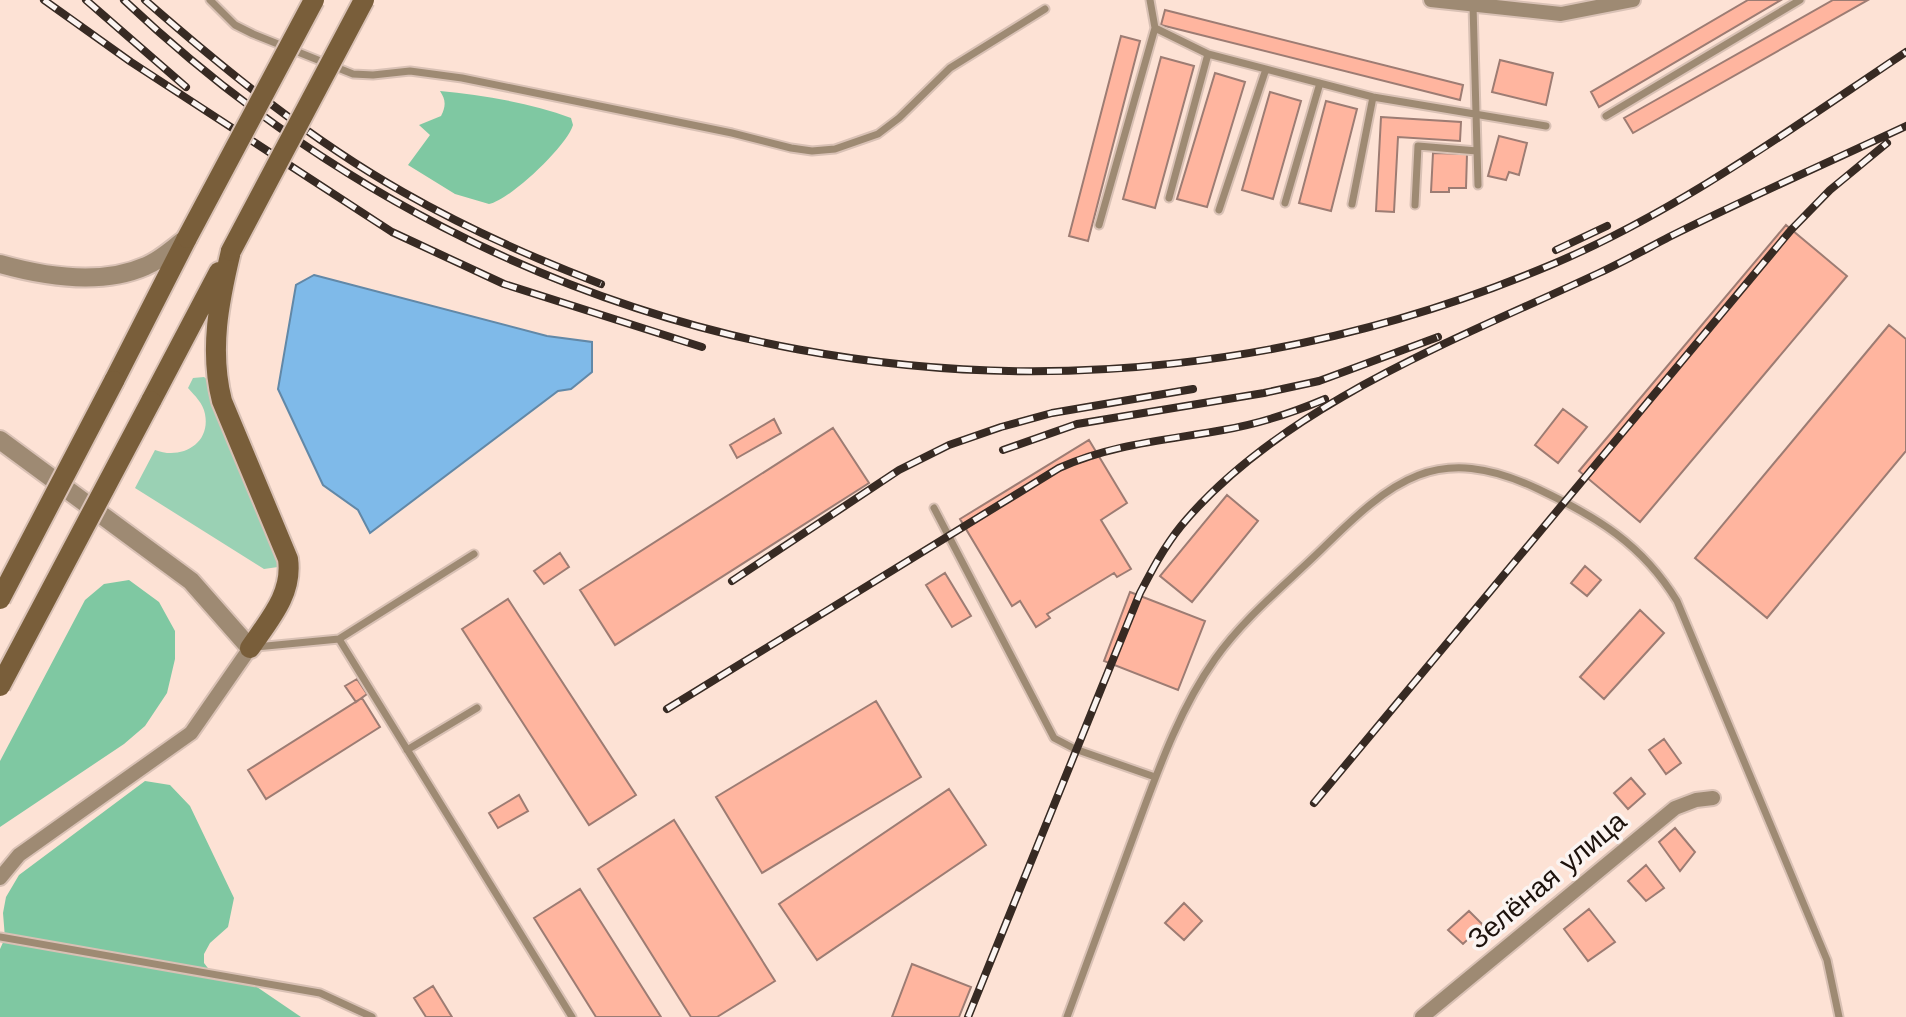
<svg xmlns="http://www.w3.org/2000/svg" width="1906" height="1017" font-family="'Work Sans',sans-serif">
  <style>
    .green { fill: #9ad1b4 }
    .forest { fill: #7fc8a2 }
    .water { fill: #7fbae9; stroke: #6288a7; stroke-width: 2 }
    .building { fill: #ffb59f; stroke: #9d7c73; stroke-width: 2 }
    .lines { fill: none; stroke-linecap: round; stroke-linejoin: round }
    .service-casing { stroke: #d9c1b5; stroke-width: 11 }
    .minor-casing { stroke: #d9c1b5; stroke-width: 18 }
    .tertiary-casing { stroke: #d9c1b5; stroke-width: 22 }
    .secondary-casing { stroke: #d9c1b5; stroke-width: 24 }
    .service { stroke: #9e8a73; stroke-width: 7 }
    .minor { stroke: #9e8a73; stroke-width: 14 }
    .tertiary { stroke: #9e8a73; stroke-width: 18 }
    .secondary { stroke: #795e3a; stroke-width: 20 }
    .rail-casing { stroke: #372a23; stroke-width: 8 }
    .rail { stroke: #fbf4f1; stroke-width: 5; stroke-dasharray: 15; stroke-linecap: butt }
    .secondary-bridge-casing { stroke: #d9c1b5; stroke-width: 24; stroke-linecap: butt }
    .secondary-bridge { stroke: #795e3a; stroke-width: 20 }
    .labels { text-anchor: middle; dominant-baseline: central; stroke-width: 7; stroke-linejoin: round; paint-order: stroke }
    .street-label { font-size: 28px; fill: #1d120c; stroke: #fbf4f1 }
  </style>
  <rect width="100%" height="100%" fill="#fde2d5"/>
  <path class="green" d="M204 377 208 380 281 558 278 567 264 569 135 488 155 450C180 460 211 445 205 414 203 403 195 396 188 388L193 378Z"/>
  <path class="forest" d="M440 91C482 95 531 103 571 118L573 125C567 146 510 200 489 204L455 194 408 165 430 135 419 125 441 116C446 106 446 100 440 91Z
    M129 580 159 602 175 631V659L167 693 145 726 124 744 0 827V761L85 600 104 584Z
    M145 781 170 785 190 806 234 898 228 927 210 943 204 954V963L214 976 248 981 301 1017H0V949L5 938 3 913 6 897 19 875Z"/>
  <path class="water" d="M314 275 547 336 592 342V372L571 389 558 391 370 533 358 510 323 485 278 389 296 285Z"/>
  <path class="building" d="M1748 0H1781L1599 107 1591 92Z
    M1833 0H1868L1633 133 1624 118Z
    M1165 10 1463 85 1460 100 1161 25Z
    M1121 36 1140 41 1088 241 1069 236Z
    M1161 57 1194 66 1155 208 1123 199Z
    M1500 60 1553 73 1546 105 1492 92Z
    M1215 73 1245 82 1207 207 1177 199Z
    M1270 92 1301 101 1273 199 1242 190Z
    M1326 101 1357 109 1331 211 1299 203Z
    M1381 117 1461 122 1460 141 1398 137 1394 212 1376 211Z
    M1499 136 1527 143 1519 175 1509 172 1506 180 1488 176Z
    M1433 153 1467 154 1466 188H1449V192H1431Z
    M1786 225 1847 276 1640 522 1579 471Z
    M1889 325 1906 339V451L1767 618 1695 558Z
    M1563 409 1587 427 1558 463 1535 445Z
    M774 419 781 433 737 458 730 445Z
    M833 428 869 483 615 645 580 590Z
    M1089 440 1127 503 1101 520 1131 569 1117 577 1114 573 1047 614 1050 618 1036 627 1020 601 1012 606 960 519Z
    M1227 495 1258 521 1192 602 1160 576Z
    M560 553 569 567 544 584 534 571Z
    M1585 566 1601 580 1587 596 1571 583Z
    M945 573 971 616 952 627 926 585Z
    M1130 592 1205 621 1178 690 1104 661Z
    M508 599 636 795 589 825 462 629Z
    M1640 610 1664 633 1604 699 1580 677Z
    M357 679 367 694 356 702 345 686Z
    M362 698 380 727 266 799 248 770Z
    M876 701 921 777 762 873 716 797Z
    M1664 739 1681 763 1666 774 1649 750Z
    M1631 778 1645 794 1628 809 1614 793Z
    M949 789 986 845 817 960 779 904Z
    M519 795 528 811 498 828 489 813Z
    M674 820 775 981 717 1017H691L598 869Z
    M1675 828 1695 852 1680 871 1659 842Z
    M1646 865 1664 888 1646 901 1628 881Z
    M580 889 661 1017H596L534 918Z
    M1184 903 1202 921 1184 940 1165 923Z
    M1589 909 1615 942 1588 961 1564 929Z
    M1469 911 1483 925 1463 944 1448 930Z
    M912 964 971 987 959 1017H892Z
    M433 986 452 1017H426L414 998Z"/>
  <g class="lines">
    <g class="service-casing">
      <path id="service" d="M210 0 235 25 253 34 353 74 373 75 410 71 462 78 732 133 791 148 812 151 835 149 878 134 899 118 950 68 1045 9
        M1150 0 1155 28 1208 54 1373 97 1546 126
        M1473 5 1478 185
        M1606 116 1800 0
        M1169 198 1208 54
        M1285 203 1320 83
        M1352 204 1373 97
        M1415 205 1418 146 1477 151
        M1219 210 1266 69
        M1099 225 1155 28
        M934 508 1054 738 1075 749 1155 777
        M339 639 572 1017
        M256 647 339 639 474 554
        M407 750 477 708
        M0 937 320 993 372 1017
        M1067 1017C1089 956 1112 896 1134 835 1156 776 1178 711 1215 659 1244 618 1285 585 1321 550 1392 480 1437 441 1538 489 1597 517 1642 544 1677 601L1827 960 1839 1017"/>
    </g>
    <g class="minor-casing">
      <path id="minor" d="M1431 0 1561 14 1633 0
        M0 878 19 855 191 733 250 648
        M1422 1017 1675 808 1696 800 1713 798"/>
    </g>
    <g class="tertiary-casing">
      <path id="tertiary" d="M0 264C46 277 101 286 146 266 161 260 174 247 187 238
        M0 440 191 581 250 648"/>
    </g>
    <g class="secondary-casing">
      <path id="secondary" d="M231 251C219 301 209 350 222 401L288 559C293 594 269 620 250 648
        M114 381 187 238
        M151 401 219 272"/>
    </g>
    <use href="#service" class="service"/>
    <use href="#minor" class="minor"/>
    <use href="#tertiary" class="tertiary"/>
    <use href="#secondary" class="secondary"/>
    <g class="rail-casing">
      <path id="rail" d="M44 0 131 62 392 232 504 284 702 347
        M86 0 186 87
        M124 0C515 370 1056 474 1553 264 1680 210 1792 128 1906 52
        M145 0C225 70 311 140 403 192 466 228 533 258 601 284
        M1556 250 1607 226
        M1003 450 1077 424 1264 393 1319 381 1438 337
        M732 581 899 470 949 445 1001 427 1052 413 1193 389
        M667 709 1059 468C1112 444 1167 440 1223 430 1258 424 1292 413 1325 399
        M1314 803 1791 230 1830 190 1887 143
        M968 1017 1140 593C1152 570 1164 547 1181 526 1281 405 1460 338 1599 273 1623 262 1646 249 1669 237 1747 198 1827 163 1906 126"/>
    </g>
    <use href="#rail" class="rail"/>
    <g class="secondary-bridge-casing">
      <path id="secondary-bridge" d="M187 238 314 0
        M231 251 364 0
        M0 599 114 381
        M0 686 151 401"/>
    </g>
    <use href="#secondary-bridge" class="secondary-bridge"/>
  </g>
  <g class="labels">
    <g class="street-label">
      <text transform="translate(1547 880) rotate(-40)">Зелёная улица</text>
    </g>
  </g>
</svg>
